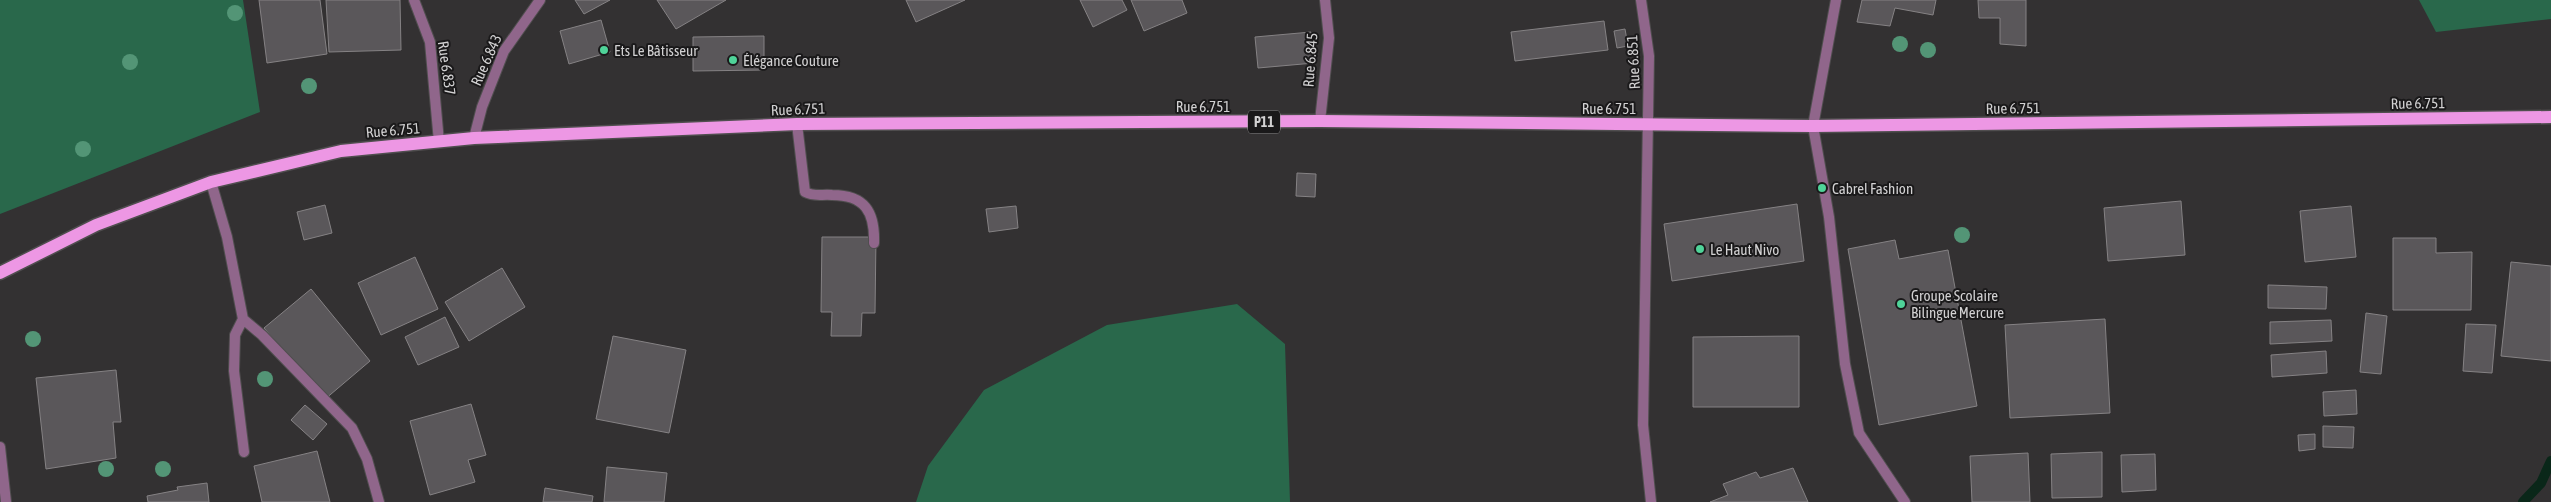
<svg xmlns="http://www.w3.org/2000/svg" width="2551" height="502" font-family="'Asap Condensed',sans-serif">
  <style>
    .green { fill: #29684b }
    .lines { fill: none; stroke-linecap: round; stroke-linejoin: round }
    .stream { stroke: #0a2719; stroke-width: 10 }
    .building { fill: #5a575a; stroke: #858284 }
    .street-casing { stroke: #504e4f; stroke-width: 12 }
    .primary-casing { stroke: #504e4f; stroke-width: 15 }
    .street { stroke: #90668b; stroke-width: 10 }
    .primary { stroke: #ed97e4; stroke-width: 12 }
    .tree { fill: #539576 }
    .poi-dot { fill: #4fd399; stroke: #1a191a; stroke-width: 2 }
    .labels { text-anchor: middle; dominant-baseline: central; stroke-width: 4; stroke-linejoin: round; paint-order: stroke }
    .shield { fill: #1a191a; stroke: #9b9a9b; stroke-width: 1 }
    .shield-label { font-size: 14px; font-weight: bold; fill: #d2d1d2 }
    .poi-label { font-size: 15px; fill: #d2d1d2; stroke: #1a191a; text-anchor: start }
    .street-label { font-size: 15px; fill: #d2d1d2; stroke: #1a191a }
  </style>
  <rect width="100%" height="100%" fill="#333132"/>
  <path class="green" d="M0 0H243L260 112 0 214Z
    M2419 0H2551V19L2436 32Z
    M1237 304 1285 344 1290 502H916L928 466 984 390 1107 325Z"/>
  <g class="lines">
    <path class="stream" d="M2523 502 2541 483 2551 461"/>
  </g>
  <path class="building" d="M259 0H320L327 54 267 63Z
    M326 0H400L401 50 329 52Z
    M575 0H610L584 14Z
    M657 0H726L676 29Z
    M906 0H965L916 22Z
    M1080 0H1122L1127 10 1093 27Z
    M1131 0H1182L1187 13 1144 31Z
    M1862 0H1936L1933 15 1895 8 1890 26 1857 22Z
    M1978 0H2026V46L2000 44V18H1979Z
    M601 20 610 52 569 64 560 31Z
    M1604 21 1608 50 1515 61 1511 32Z
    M1625 29 1628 46 1617 48 1614 31Z
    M1311 32 1314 63 1258 68 1255 37Z
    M764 36V70L693 71V37Z
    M1297 173 1316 174 1315 197 1296 196Z
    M2181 201 2185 255 2108 261 2104 208Z
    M1797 204 1804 261 1672 281 1664 224Z
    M325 205 332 233 304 240 297 212Z
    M1016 206 1018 228 989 232 986 209Z
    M2351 206 2356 257 2305 262 2300 211Z
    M822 237H876L875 313H862L861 336H831L832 312H821Z
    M2393 238H2436V253L2472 252 2471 310H2393Z
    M1895 240 1899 259 1948 250 1977 406 1879 425 1848 249Z
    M415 257 438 309 381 335 358 283Z
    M2511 262 2551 266V361L2501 356Z
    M502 268 525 307 469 341 445 302Z
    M2268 285 2327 287 2326 309 2268 308Z
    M311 289 370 361 324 400 264 328Z
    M2366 313 2387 316 2381 374 2360 372Z
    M445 317 459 347 418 365 405 337Z
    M2105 319 2110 413 2010 418 2005 325Z
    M2331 320 2332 341 2270 344V322Z
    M2466 324 2496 325 2492 373 2463 371Z
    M613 336 686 350 669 433 596 419Z
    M1799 336V407H1693V337Z
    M2326 351 2327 373 2272 377 2271 355Z
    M116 370 121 422H113L116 458 46 469 36 378Z
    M2356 390 2357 414 2324 416 2323 392Z
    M471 404 486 455 468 460 475 482 430 495 410 421Z
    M305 405 327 424 313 440 291 420Z
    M2323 426 2354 427 2353 448 2323 447Z
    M2315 434V449L2299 451 2298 435Z
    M317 451 330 502H262L254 466Z
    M2102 452V497L2052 498 2051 454Z
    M2028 453 2030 502H1972L1970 456Z
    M2155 454 2156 490 2122 492 2121 455Z
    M607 467 667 473 664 502H604Z
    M1793 468 1808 502H1710L1728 495 1723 484 1756 472 1760 478Z
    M207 483 209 502H148L147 496 178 490 177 487Z
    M545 488 593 496 592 502H543Z"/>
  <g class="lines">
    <g class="street-casing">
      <path id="street" d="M414 0 430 42 439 142
        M1641 0 1649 56 1643 425 1651 502
        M1836 0 1813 126 1829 217 1845 364 1859 433 1905 502
        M1320 121 1329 38 1325 0
        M797 124 805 192C814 197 822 194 832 195 865 195 875 212 874 243
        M474 138 482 107 504 51 540 0
        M211 182 227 237 243 319 262 335 352 428 367 459 379 502
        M243 319 235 335 234 371 244 452
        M0 447 6 502"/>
    </g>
    <g class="primary-casing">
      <path id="primary" d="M0 273 96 225 211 182 341 151 474 138 797 124 1320 121 1813 126 2551 117"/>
    </g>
    <use href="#street" class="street"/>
    <use href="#primary" class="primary"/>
  </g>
  <g class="tree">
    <circle cx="235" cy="13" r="8"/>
    <circle cx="1900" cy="44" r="8"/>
    <circle cx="1928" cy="50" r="8"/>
    <circle cx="130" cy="62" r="8"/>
    <circle cx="309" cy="86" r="8"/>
    <circle cx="83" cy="149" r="8"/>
    <circle cx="1962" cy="235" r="8"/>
    <circle cx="33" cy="339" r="8"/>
    <circle cx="265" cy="379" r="8"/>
    <circle cx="106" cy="469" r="8"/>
    <circle cx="163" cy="469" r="8"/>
  </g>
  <g class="poi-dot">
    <circle cx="604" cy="50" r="5"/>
    <circle cx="733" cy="60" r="5"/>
    <circle cx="1822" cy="188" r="5"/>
    <circle cx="1700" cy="249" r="5"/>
    <circle cx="1901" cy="304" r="5"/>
  </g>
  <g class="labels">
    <rect class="shield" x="1248" y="110.5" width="32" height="23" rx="4"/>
    <g class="shield-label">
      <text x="1264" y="122">P11</text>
    </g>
    <g class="poi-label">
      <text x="614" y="50">Ets Le Bâtisseur</text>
      <text x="743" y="60">Élégance Couture</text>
      <text x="1832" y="188">Cabrel Fashion</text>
      <text x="1710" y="249">Le Haut Nivo</text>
      <text x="1911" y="295">Groupe Scolaire<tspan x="1911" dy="17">Bilingue Mercure</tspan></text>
    </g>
    <g class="street-label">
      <text transform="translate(486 60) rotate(-66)">Rue 6.843</text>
      <text transform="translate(1310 60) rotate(-86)">Rue 6.845</text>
      <text transform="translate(1633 62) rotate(-93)">Rue 6.851</text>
      <text transform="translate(447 68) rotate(82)">Rue 6.837</text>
      <text transform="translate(2418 103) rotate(-1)">Rue 6.751</text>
      <text x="1203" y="106">Rue 6.751</text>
      <text x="1609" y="108">Rue 6.751</text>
      <text transform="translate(2013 108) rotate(-1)">Rue 6.751</text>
      <text transform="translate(798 109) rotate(-2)">Rue 6.751</text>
      <text transform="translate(393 130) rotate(-5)">Rue 6.751</text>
    </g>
  </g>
</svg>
